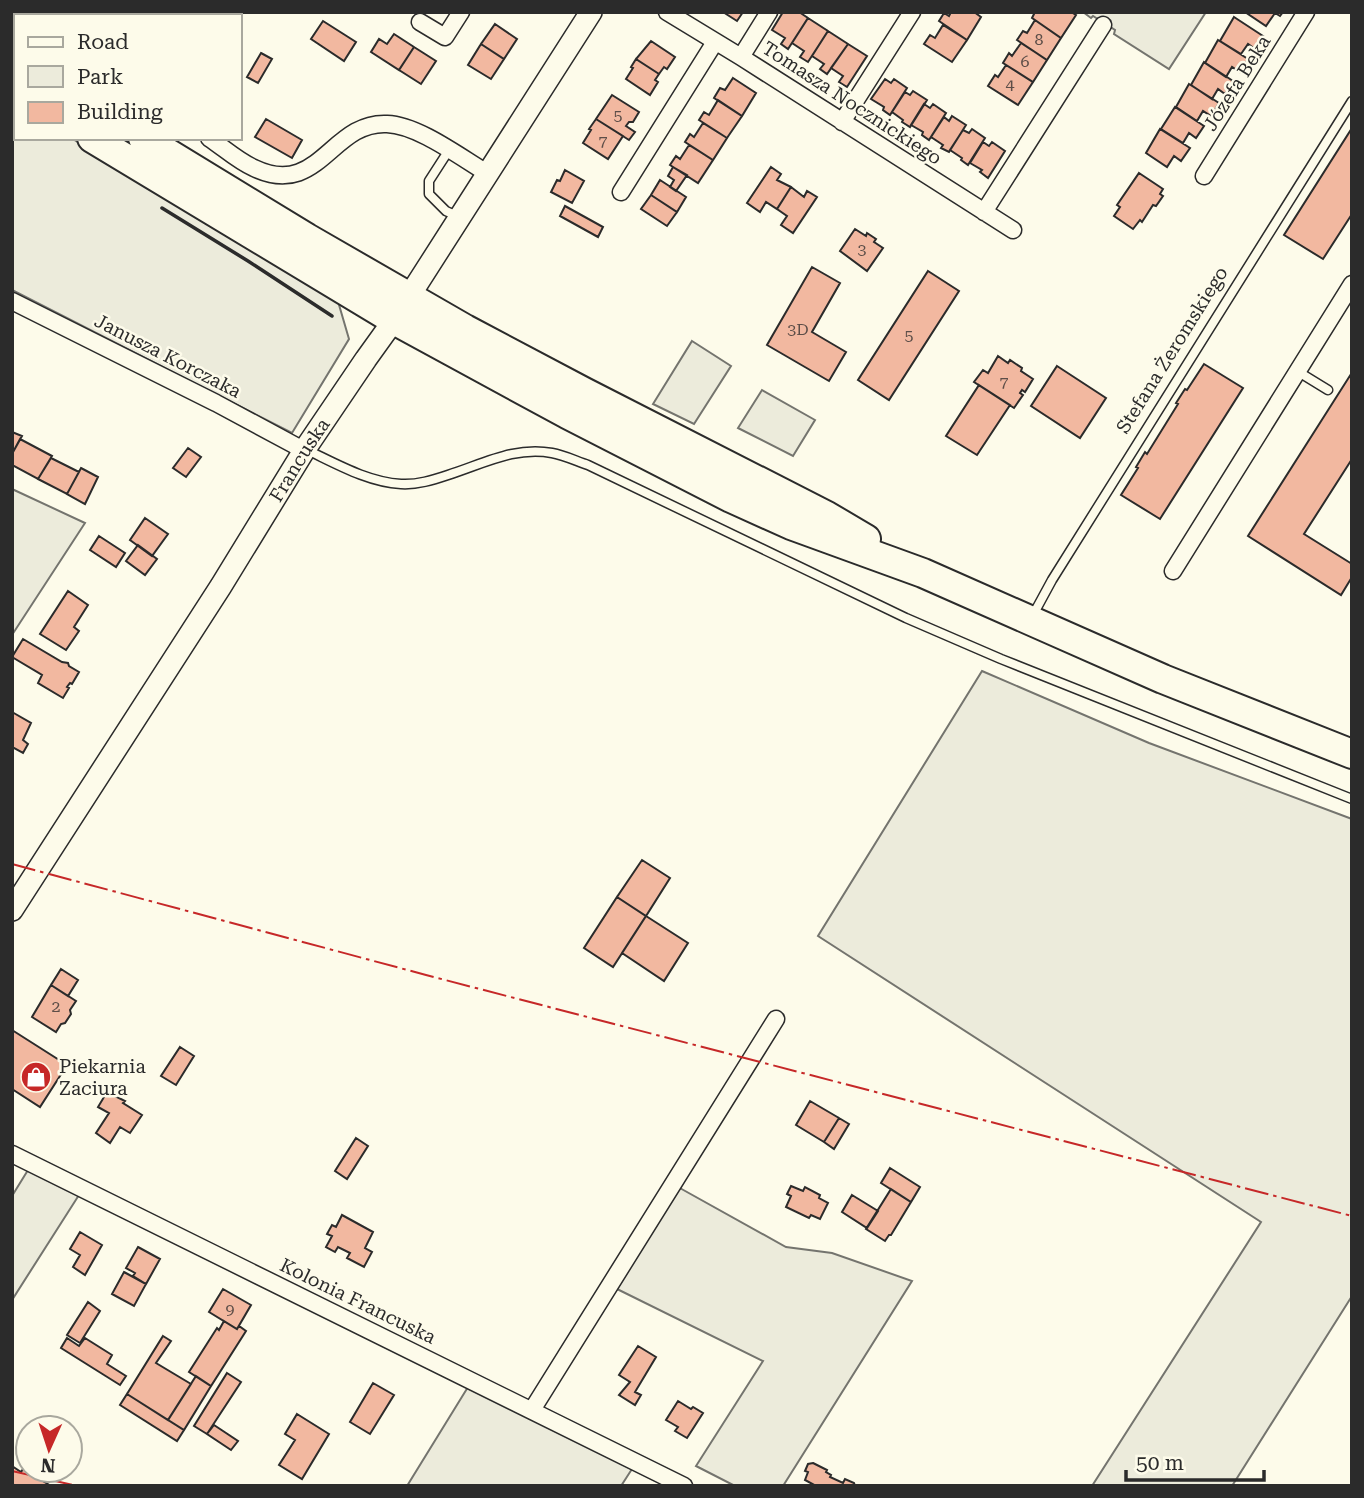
<svg xmlns="http://www.w3.org/2000/svg" width="1364" height="1498" font-family="'Roboto Serif',serif">
  <style>
    .green { fill: #ecebdb; stroke: #74746e; stroke-width: 2 }
    .building { fill: #f2b8a0; stroke: #2b2b2b; stroke-width: 2 }
    .lines { fill: none; stroke-linecap: round; stroke-linejoin: round }
    .service-casing { stroke: #2b2b2b; stroke-width: 11 }
    .minor-casing { stroke: #2b2b2b; stroke-width: 19 }
    .tertiary-casing { stroke: #2b2b2b; stroke-width: 24 }
    .trunk-casing { stroke: #2b2b2b; stroke-width: 32 }
    .service { stroke: #fdfbea; stroke-width: 8 }
    .minor { stroke: #fdfbea; stroke-width: 16 }
    .tertiary { stroke: #fdfbea; stroke-width: 21 }
    .trunk { stroke: #fdfbea; stroke-width: 28 }
    .wall { stroke: #2b2b2b; stroke-width: 3.5 }
    .power { stroke: #c62828; stroke-width: 2; stroke-dasharray: 24 5 3.5 5; stroke-linecap: butt }
    .labels { text-anchor: middle; dominant-baseline: central; stroke-width: 5; stroke-linejoin: round; paint-order: stroke }
    .number-label { font-size: 16px; fill: #5d4e48 }
    .street-label { font-size: 19px; fill: #2b2b2b; stroke: #fdfbea }
    .poi-label { font-size: 19px; fill: #2b2b2b; stroke: #fdfbea; text-anchor: start }
  </style>
  <rect width="100%" height="100%" fill="#fdfbea"/>
  <path class="green" d="M1083 12H1206L1169 69 1114 34 1115 30 1093 16 1091 18Z
    M12 99 16 102V138H71L337 298 349 339 292 433 12 290Z
    M692 341 731 366 694 424 653 404Z
    M762 390 815 420 793 456 738 428Z
    M12 489 85 523 12 635Z
    M982 671 1149 743 1352 819V1296L1232 1486H1092L1261 1222 818 936Z
    M28 1170 79 1195 12 1300V1196Z
    M678 1187 786 1247 832 1253 912 1281 783 1486H735L696 1466 763 1361 617 1289Z
    M468 1387 632 1469 621 1486H407Z"/>
  <path class="building" d="M723 12H743L737 21Z
    M783 12H799L808 18 788 49 781 44 785 38 772 30Z
    M951 12H974L981 17 967 40 939 21 944 13 949 16Z
    M1035 12H1071L1076 15 1061 38 1032 18Z
    M1245 12H1283L1280 16 1275 13 1266 26Z
    M1234 17 1263 36 1255 49 1248 44 1241 54 1220 41Z
    M808 18 828 31 808 62 800 57 804 51 792 43Z
    M1035 20 1061 38 1047 60 1017 40 1023 31 1027 33Z
    M323 21 356 42 344 61 311 39Z
    M495 24 517 39 504 59 481 44Z
    M943 25 967 40 952 62 924 44 930 35 935 38Z
    M828 31 848 44 827 74 820 69 824 64 812 56Z
    M394 34 414 47 399 70 371 52 379 39 387 44Z
    M1218 40 1248 59 1240 72 1232 67 1226 77 1205 63Z
    M651 41 675 57 667 69 664 67 659 74 636 59Z
    M1021 43 1047 60 1033 82 1003 63 1009 53 1012 56Z
    M481 44 504 59 491 79 468 65Z
    M848 44 867 56 847 87 839 82 843 76 831 68Z
    M414 47 436 61 421 84 399 70Z
    M261 53 272 59 258 83 247 77Z
    M636 59 659 74 655 80 658 82 650 95 626 79 633 68 631 67Z
    M1204 62 1233 81 1225 94 1218 89 1212 99 1191 85Z
    M1006 65 1033 82 1018 105 988 86 995 75 998 77Z
    M733 78 756 93 742 116 714 98 720 88 725 90Z
    M885 79 891 83 894 79 907 88 890 115 883 110 884 107 871 99Z
    M1189 84 1219 103 1211 116 1203 111 1197 121 1176 107Z
    M913 91 927 100 910 127 902 122 903 120 892 112 905 92 910 95Z
    M612 95 639 112 633 122H629L626 126 635 132 629 140 596 119Z
    M718 100 742 116 727 138 699 120 704 112 709 115Z
    M924 104 930 108 933 104 946 113 929 140 922 135 923 132 911 125Z
    M1175 107 1204 126 1196 138 1189 133 1183 143 1161 129Z
    M952 116 966 125 949 152 941 148 943 145 931 137 944 117 949 121Z
    M266 119 302 140 292 158 255 137Z
    M596 119 623 136 608 159 583 143 591 130 589 129Z
    M703 123 727 138 713 160 685 142 690 134 694 137Z
    M1352 128V214L1323 259 1284 235Z
    M972 129 985 138 968 165 961 160 962 158 950 150 963 130 969 133Z
    M1160 129 1190 148 1181 161 1174 156 1167 167 1146 153Z
    M983 142 989 146 992 142 1005 151 988 178 980 172 982 170 970 163Z
    M689 145 713 160 698 183 670 165 676 156 680 159Z
    M673 167 687 175 676 191 670 187 674 180 668 176Z
    M771 167 781 174 777 180 791 187 777 209 766 202 760 212 747 203Z
    M565 170 584 181 572 203 551 192 557 180 560 181Z
    M1139 173 1163 189 1160 194 1163 196 1156 206 1153 205 1142 222 1140 220 1133 229 1114 216 1120 207 1117 205Z
    M660 180 686 197 677 212 651 195Z
    M791 187 804 197 807 191 817 197 793 233 781 225 787 216 777 209Z
    M651 195 677 212 667 226 641 209Z
    M565 206 603 227 598 237 560 216Z
    M855 229 866 236 867 233 876 239 874 242 883 248 867 271 840 251Z
    M812 267 840 283 812 332 846 352 829 381 767 345Z
    M928 271 959 291 889 400 858 380Z
    M998 356 1008 363 1010 360 1022 368 1021 371 1033 379 1025 392 1022 390 1020 393 1023 395 1014 408 974 382 983 370 988 373Z
    M1204 364 1243 388 1160 519 1121 495 1138 468 1136 467 1145 452 1147 454 1178 404 1176 403 1185 389 1187 390Z
    M1057 366 1106 398 1080 438 1031 406Z
    M1351 374 1352 459 1304 534 1352 564V577L1341 595 1248 536Z
    M979 385 1010 405 977 455 946 436Z
    M12 432 22 436 12 454Z
    M20 439 52 456 38 479 12 465V454Z
    M188 448 201 457 186 477 173 468Z
    M51 458 79 472 67 494 38 479Z
    M81 468 98 477 85 504 67 494Z
    M145 518 168 534 152 556 130 540Z
    M99 536 125 553 116 567 90 550Z
    M138 545 157 559 145 575 126 561Z
    M68 591 88 605 74 627 79 631 66 650 40 634Z
    M23 639 62 662 68 663 69 666 79 672 72 684 70 683 67 687 69 688 63 698 38 683 42 675 12 657Z
    M12 712 31 723 23 740 28 744 23 753 12 747Z
    M642 860 670 878 646 916 617 897Z
    M617 897 646 916 613 967 584 948Z
    M646 916 688 943 664 981 622 953Z
    M61 969 78 980 68 996 51 985Z
    M51 985 76 1001 70 1010 71 1014 65 1023 61 1024 56 1032 32 1017Z
    M12 1030 67 1065 40 1107 12 1089Z
    M180 1047 194 1056 176 1085 161 1076Z
    M107 1092 125 1101 123 1103 142 1115 130 1133 120 1127 110 1143 96 1133 109 1113 98 1107Z
    M810 1101 839 1118 824 1142 796 1125Z
    M839 1118 849 1124 834 1149 824 1142Z
    M356 1138 368 1146 347 1179 335 1171Z
    M890 1168 920 1187 911 1202 881 1183Z
    M791 1186 803 1191 805 1187 820 1195 819 1198 828 1203 820 1219 811 1215 809 1218 786 1207 791 1196 787 1194Z
    M891 1189 911 1202 891 1235H889L885 1241 866 1229Z
    M852 1195 878 1211 867 1228 842 1212Z
    M342 1215 373 1232 365 1248 372 1252 364 1267 347 1258 350 1253 338 1247 335 1252 326 1247 332 1236 327 1234 332 1225 336 1227Z
    M80 1232 102 1245 85 1275 73 1267 80 1255 70 1249Z
    M138 1247 160 1259 146 1284 133 1276 135 1273 126 1268Z
    M124 1272 146 1284 134 1306 112 1294Z
    M223 1289 251 1305 237 1329 209 1312Z
    M88 1302 100 1311 80 1343 67 1335Z
    M224 1321 237 1329 239 1326 246 1331 211 1386 189 1372 217 1328 219 1330Z
    M163 1336 171 1341 156 1363 191 1384 168 1420 127 1394Z
    M67 1338 79 1346 85 1338 112 1355 107 1364 126 1376 120 1385 61 1348Z
    M638 1346 656 1357 635 1392 641 1395 635 1405 619 1395 630 1382 619 1375Z
    M227 1373 241 1382 207 1434 194 1426Z
    M196 1376 211 1386 184 1430 168 1420Z
    M373 1383 394 1395 370 1434 350 1422Z
    M127 1394 184 1430 177 1441 120 1405Z
    M678 1401 691 1409 693 1407 703 1413 687 1438 675 1431 678 1427 666 1420Z
    M297 1414 329 1434 302 1479 279 1465 295 1440 285 1434Z
    M214 1425 238 1441 231 1450 207 1434Z
    M813 1463 827 1470 826 1472 831 1475 830 1477 843 1483 845 1479 854 1483 855 1486H816L805 1480 808 1472 805 1471 808 1464Z
    M12 1466 21 1472 23 1469 51 1486H16L12 1484Z"/>
  <g class="lines">
    <g class="service-casing">
      <path id="service" d="M449 150 429 181V194L446 211 457 216
        M1297 371 1328 390
        M305 449C335 463 367 482 401 484 417 485 433 480 448 475 483 464 515 446 552 453 564 455 576 461 588 465L906 618 1001 659 1352 799
        M1033 615 1052 580 1352 101"/>
    </g>
    <g class="minor-casing">
      <path id="minor" d="M16 12 21 16
        M667 12 741 57 1013 230
        M420 22 445 37 461 12
        M741 57 769 12
        M842 122 912 12
        M209 138C224 148 238 161 254 168 319 199 331 121 387 124 418 125 460 157 487 173
        M1204 176 1306 12
        M621 192 715 42
        M984 212 1103 25
        M12 301 216 403 296 446 305 449
        M1173 571 1352 284
        M12 1154 684 1486
        M532 1410 776 1019"/>
    </g>
    <g class="tertiary-casing">
      <g id="tertiary">
        <path id="s1" d="M12 910 221 586 305 449 366 359 394 320 591 12"/>
      </g>
    </g>
    <g class="trunk-casing">
      <path id="trunk" d="M12 56 16 59
        M12 84 16 86
        M92 138 394 320 567 414 731 498 791 525 923 573 1163 679 1352 754
        M143 138 307 238 465 329 584 392 827 516 866 539"/>
    </g>
    <use href="#service" class="service"/>
    <use href="#minor" class="minor"/>
    <use href="#tertiary" class="tertiary"/>
    <use href="#trunk" class="trunk"/>
    <path class="wall" d="M162 208 248 261 332 316"/>
    <path class="power" d="M12 864 426 975 1352 1216
      M12 1471 77 1486"/>
  </g>
  <defs>
    <g id="shop-disc" transform="scale(1.575)"><circle r="9.5" fill="#c62828" stroke="#fdfbea"/><path d="M-5-2.5h2.3a2.7 3.5 0 0 1 5.4 0H5L5.5 6h-11ZM-1.5-2.5h3a1.5 2.3 0 0 0-3 0Z" fill="#fff"/></g>
  </defs>
  <g fill-rule="evenodd">
    <use href="#shop-disc" x="36" y="1077"/>
  </g>
  <g class="labels">
    <g class="number-label">
      <text x="1039" y="39">8</text>
      <text x="1025" y="61">6</text>
      <text x="1010" y="84">4</text>
      <text x="618" y="115">5</text>
      <text x="603" y="140">7</text>
      <text x="862" y="249">3</text>
      <text x="798" y="329">3D</text>
      <text x="909" y="335">5</text>
      <text x="1004" y="381">7</text>
      <text x="56" y="1006">2</text>
      <text x="230" y="1309">9</text>
    </g>
    <g class="street-label">
      <text transform="translate(1237 83) rotate(-58)">Józefa Beka</text>
      <text transform="translate(852 103) rotate(33)">Tomasza Nocznickiego</text>
      <text transform="translate(1172 350) rotate(-58)">Stefana Żeromskiego</text>
      <text transform="translate(168 356) rotate(27)">Janusza Korczaka</text>
      <text stroke="none"><textPath href="#s1" startOffset="534">Francuska</textPath></text>
      <text transform="translate(358 1301) rotate(26)">Kolonia Francuska</text>
    </g>
    <g class="poi-label">
      <text x="59" y="1066">Piekarnia<tspan x="59" dy="22">Zaciura</tspan></text>
    </g>
  </g>
  <rect width="1364" height="1498" fill="none" stroke="#2b2b2b" stroke-width="28"/>
  <rect x="14" y="14" width="228" height="126" fill="#fdfbea" stroke="#a9a89e" stroke-width="2"/>
  <rect x="28" y="37" width="35" height="10" fill="#fdfbea" stroke="#a9a89e" stroke-width="2"/>
  <text x="77" y="49" font-size="21" fill="#2b2b2b">Road</text>
  <rect x="28" y="66" width="35" height="21" fill="#ecebdb" stroke="#a9a89e" stroke-width="2"/>
  <text x="77" y="84" font-size="21" fill="#2b2b2b">Park</text>
  <rect x="28" y="102" width="35" height="21" fill="#f2b8a0" stroke="#a9a89e" stroke-width="2"/>
  <text x="77" y="119" font-size="21" fill="#2b2b2b">Building</text>
  <g transform="translate(49 1449) rotate(183)"><circle r="33" fill="#fdfbea" stroke="#a9a89e" stroke-width="2"/>
  <path d="M0-5L12 26L0 18L-12 26Z" fill="#c62828"/>
  <text y="-10" font-size="19" font-weight="bold" text-anchor="middle" fill="#2b2b2b">N</text>
  </g>
  <path d="M1126 1470v10h138v-10" fill="none" stroke="#2b2b2b" stroke-width="3.5"/>
  <text x="1136" y="1470" font-size="21" fill="#2b2b2b" stroke="#fdfbea" stroke-width="5" paint-order="stroke">50 m</text>
</svg>
